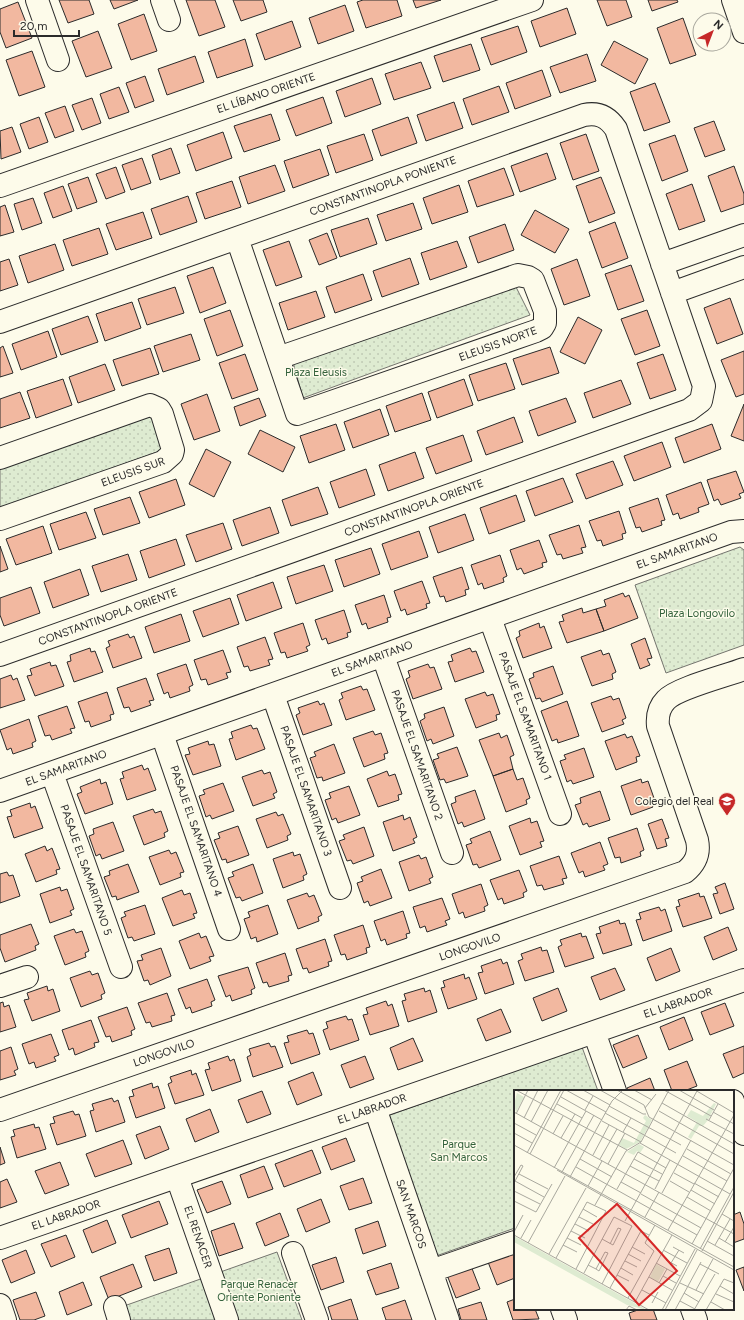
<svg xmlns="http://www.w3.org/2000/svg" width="744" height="1320" font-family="Figtree,sans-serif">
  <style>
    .park { fill: url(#park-dots); stroke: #74746e }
    .building { fill: #f2b8a0; stroke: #2b2b2b }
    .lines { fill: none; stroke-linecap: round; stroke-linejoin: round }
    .minor-casing { stroke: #2b2b2b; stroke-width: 24 }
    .minor { stroke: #fdfbea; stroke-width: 22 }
    .labels { text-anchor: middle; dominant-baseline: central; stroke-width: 3; stroke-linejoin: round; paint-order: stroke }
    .street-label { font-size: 11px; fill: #2b2b2b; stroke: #fdfbea }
    .park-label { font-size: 11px; fill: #34623c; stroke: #fdfbea }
    .poi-label { font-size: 11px; fill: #2b2b2b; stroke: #fdfbea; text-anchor: end }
    .inset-road { fill: none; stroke: #a9a89e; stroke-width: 1 }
    .view { fill: #d62828; fill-opacity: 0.15; stroke: #d62828; stroke-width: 2 }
    .inset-edge { fill: none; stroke: #2b2b2b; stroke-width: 2 }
  </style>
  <defs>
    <pattern id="park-dots" width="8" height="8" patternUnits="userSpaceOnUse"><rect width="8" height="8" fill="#deebd1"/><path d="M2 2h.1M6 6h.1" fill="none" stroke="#bfcab4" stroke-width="1.8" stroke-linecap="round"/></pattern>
  </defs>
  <rect width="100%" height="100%" fill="#fdfbea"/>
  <path class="park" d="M514 283 530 315 303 398 292 359Z
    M153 411 165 449 0 509V467Z
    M740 547 744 550V645L666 673 635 585Z
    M582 1047 598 1091H515V1228L436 1256 387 1116Z
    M277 1252 302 1320H129L124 1306Z"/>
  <path class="building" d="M59 0H89L94 14 68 23Z
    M110 0H138L114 9Z
    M186 0H215L225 27 199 36Z
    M233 0H263L267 12 241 21Z
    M363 0H397L402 16 366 28 357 2Z
    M413 0H441L416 8Z
    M597 0H626L632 17 607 26Z
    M648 0H677L678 2 652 11Z
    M18 2 32 38 6 48 0 32V9Z
    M345 5 354 31 318 44 309 18Z
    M567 8 576 34 540 47 531 21Z
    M144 14 157 51 131 60 118 24Z
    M683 18 696 55 670 64 657 28Z
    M292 21 301 47 265 60 256 34Z
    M518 26 527 52 491 65 481 38Z
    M98 31 112 68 86 77 72 41Z
    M245 39 253 66 217 78 208 52Z
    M614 41 648 59 635 84 601 65Z
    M471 44 480 70 443 82 434 56Z
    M32 51 45 87 19 96 6 60Z
    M587 54 596 81 560 93 550 67Z
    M195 56 204 82 167 95 158 69Z
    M421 62 431 88 394 100 385 74Z
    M542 70 551 96 515 109 506 83Z
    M145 76 154 101 135 108 126 83Z
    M372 78 381 104 345 117 336 91Z
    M655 83 670 122 644 131 630 92Z
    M499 86 509 112 472 125 463 99Z
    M119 87 129 112 109 119 100 94Z
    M323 97 332 123 296 136 286 110Z
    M92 98 101 123 82 130 72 105Z
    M454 102 463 128 426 141 417 115Z
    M65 106 74 131 55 138 45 113Z
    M271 114 280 140 244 152 234 126Z
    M39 117 48 142 29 149 20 124Z
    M408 117 417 143 381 156 372 130Z
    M714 121 725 150 705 157 694 128Z
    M12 127 21 152 1 159 0 131Z
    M223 132 232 158 196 171 187 145Z
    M364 134 373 160 336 173 327 146Z
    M586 134 599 171 573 180 560 143Z
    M675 135 688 171 662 181 649 144Z
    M171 148 180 173 160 180 152 155Z
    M320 149 329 175 293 188 284 161Z
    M547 153 556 179 520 192 511 166Z
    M142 158 151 183 131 190 122 165Z
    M275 165 285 191 248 204 239 177Z
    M734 166 744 194V204L721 212 708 176Z
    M116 167 125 192 106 199 96 174Z
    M504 168 514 195 477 207 468 181Z
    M88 177 97 202 77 209 68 184Z
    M601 177 615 213 589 223 576 186Z
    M232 181 241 207 205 219 196 193Z
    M692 184 705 221 679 230 666 194Z
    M459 185 468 212 432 224 423 198Z
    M63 186 72 211 53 218 44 193Z
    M188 196 197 222 160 235 151 209Z
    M33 198 42 223 22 230 14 204Z
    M413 203 422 229 386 241 377 215Z
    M5 205 14 232 0 236V207Z
    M535 210 569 229 555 253 521 235Z
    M143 212 152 238 116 250 106 224Z
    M368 218 377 244 340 257 331 230Z
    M615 222 628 258 602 268 589 232Z
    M505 224 514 250 478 263 469 237Z
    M99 228 108 254 72 266 63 240Z
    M327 233 337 258 319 265 309 240Z
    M289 241 302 277 276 286 263 250Z
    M457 241 467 267 430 280 421 253Z
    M55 244 64 270 28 283 19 256Z
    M410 258 419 284 382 297 373 271Z
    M9 259 18 285 0 291V262Z
    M577 259 590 296 564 305 551 269Z
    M631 265 644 301 618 310 605 274Z
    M213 267 226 303 200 313 187 276Z
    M363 274 372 300 335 313 326 287Z
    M175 287 184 313 147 325 138 299Z
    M316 291 325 317 288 330 279 303Z
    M730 298 743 334 717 344 704 308Z
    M132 302 141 328 105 341 96 314Z
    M230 310 243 346 217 356 204 319Z
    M647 310 660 346 635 355 621 319Z
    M88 316 98 342 61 355 52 329Z
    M578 317 602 330 585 364 560 352Z
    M48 331 57 357 21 370 12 344Z
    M191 334 200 360 163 372 154 346Z
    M3 346 13 373 0 377V348Z
    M550 347 559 373 522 385 513 359Z
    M150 348 159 374 122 386 113 360Z
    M744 351V394L736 397 721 360Z
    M245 354 258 390 232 399 219 363Z
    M663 354 676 390 650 399 637 363Z
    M506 363 515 389 478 401 469 375Z
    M105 364 115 390 78 403 69 377Z
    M63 379 72 405 36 418 27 391Z
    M464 379 473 405 437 418 428 392Z
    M621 380 631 404 593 418 584 393Z
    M20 392 30 418 0 428V399Z
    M422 393 431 420 395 432 386 406Z
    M207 394 220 431 194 440 181 404Z
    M259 398 266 416 240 426 234 407Z
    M566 398 576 422 538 436 529 411Z
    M744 404V441L731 436Z
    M380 409 389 435 353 448 344 422Z
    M514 417 523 442 486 455 477 431Z
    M336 424 345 450 309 463 300 436Z
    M712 424 721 449 684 463 675 438Z
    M260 430 295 447 283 472 248 454Z
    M463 435 472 461 436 474 426 448Z
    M662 442 671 467 634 481 624 456Z
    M206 449 231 462 214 497 189 484Z
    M415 452 424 478 388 491 379 465Z
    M613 461 623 485 586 499 576 474Z
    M366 469 375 495 339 508 330 482Z
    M736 471 744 492 739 494 741 498 721 505 718 499 714 501 707 480Z
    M563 478 573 502 535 516 526 491Z
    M176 479 185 505 149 518 139 492Z
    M701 482 709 504 698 508 699 512 680 519 678 513 673 515 666 495Z
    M318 487 328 514 291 526 282 500Z
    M516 495 525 521 489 534 480 508Z
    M130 497 140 523 103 535 94 509Z
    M658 498 665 520 661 521 662 525 642 532 640 527 636 528 629 508Z
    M270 507 279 533 242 546 233 520Z
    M619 511 626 533 622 534 623 539 603 546 601 540 597 541 589 521Z
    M86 512 96 538 59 550 50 524Z
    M465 514 474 540 438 553 429 527Z
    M223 523 232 549 196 562 186 535Z
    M579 525 586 547 581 548 583 553 563 559 561 554 557 555 549 535Z
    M43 526 52 553 16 565 6 539Z
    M419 531 428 557 391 570 382 544Z
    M176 539 185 565 149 578 140 551Z
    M539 540 547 562 542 563 543 567 524 574 521 568 517 570 510 550Z
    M0 546 8 569 0 572Z
    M371 548 380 574 344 587 335 560Z
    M128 554 137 580 101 592 92 566Z
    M500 555 507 576 503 578 504 582 484 589 482 583 478 585 471 565Z
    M324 565 333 591 296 604 287 577Z
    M462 567 469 589 465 590 466 595 446 602 444 596 440 597 433 577Z
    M80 569 89 595 53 608 44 582Z
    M422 581 430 603 426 604 427 608 407 615 405 609 401 611 394 591Z
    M273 582 282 608 246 621 237 595Z
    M31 587 40 613 4 626 0 615V598Z
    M623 593 625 597 629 595 638 618 604 631 596 609 606 606 604 600Z
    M384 595 391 617 387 618 388 622 368 629 366 623 362 625 355 605Z
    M230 598 239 624 203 637 193 611Z
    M582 608 583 613 596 609 604 631 567 643 559 622 564 621 562 615Z
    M344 610 351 632 347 633 348 637 328 644 326 638 322 640 315 620Z
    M181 614 190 641 154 653 145 627Z
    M303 623 310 645 306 647 308 651 287 658 285 652 281 653 274 633Z
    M539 623 540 628 544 626 552 648 523 658 516 638 520 636 519 631Z
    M128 634 130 638 134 636 142 658 113 668 106 648 110 646 108 641Z
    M265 637 273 659 268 660 270 665 250 671 248 666 244 667 237 647Z
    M645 638 652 658 647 659 650 665 640 669 631 644Z
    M90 648 91 652 95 651 103 672 74 682 67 662 71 661 70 655Z
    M470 648 472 652 476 651 484 672 455 682 448 662 453 661 451 655Z
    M223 650 231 672 226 673 228 678 208 685 206 679 201 680 194 660Z
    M601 650 603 655 609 653 616 672 612 674 613 679 592 686 581 657Z
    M50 662 51 666 56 665 64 686 35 696 27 676 32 675 30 669Z
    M186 664 193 685 189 687 190 691 170 698 168 692 164 694 157 674Z
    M428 664 430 668 434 667 442 689 413 699 406 679 410 677 408 671Z
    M553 666 563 694 542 702 540 698 536 699 529 679 534 677 533 673Z
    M11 675 13 680 17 678 25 700 0 708V679Z
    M146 678 154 700 149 701 151 705 131 712 129 707 124 708 117 688Z
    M361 686 363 690 367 689 375 710 346 720 339 700 343 698 341 693Z
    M107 692 114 714 110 715 111 720 91 727 89 721 85 722 78 702Z
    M485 692 487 696 493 694 500 714 496 715 497 720 476 728 465 699Z
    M611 696 613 700 619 698 626 718 622 720 624 724 602 732 591 703Z
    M318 701 320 705 324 703 332 725 303 735 296 715 300 713 298 708Z
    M567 701 579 736 558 743 557 739 552 741 541 711Z
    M67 706 75 728 70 729 72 733 52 740 50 735 45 736 38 716Z
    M444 707 454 736 433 744 431 739 427 741 420 721 425 718 424 714Z
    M29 719 36 741 32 743 33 747 13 754 11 748 7 750 0 730Z
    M251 725 253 729 257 728 265 749 236 760 229 739 233 738 231 732Z
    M373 731 375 735 381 733 388 753 384 754 385 759 364 767 353 738Z
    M499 733 501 738 507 735 514 755 510 757 513 769 493 776 479 740Z
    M625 734 627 738 632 736 640 756 636 757 637 762 616 770 605 741Z
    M208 741 209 745 214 744 221 766 193 775 185 755 190 754 188 748Z
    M334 744 345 773 323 781 322 777 317 778 310 758 316 756 314 752Z
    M457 747 468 776 446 783 444 779 440 780 433 760 439 758 437 754Z
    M584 748 594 777 573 784 571 780 567 782 560 761 566 759 564 755Z
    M142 765 144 770 148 768 156 790 127 800 120 779 124 778 122 772Z
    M513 769 517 780 523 778 530 798 526 800 527 804 506 812 493 776Z
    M262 770 264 774 270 772 277 792 273 794 275 798 253 806 242 777Z
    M387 771 389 776 395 774 402 794 398 795 399 800 378 807 367 779Z
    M100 779 101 784 106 782 113 804 85 814 77 794 82 792 80 787Z
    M641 779 642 783 648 781 655 801 651 802 653 807 631 815 621 786Z
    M223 783 234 811 212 819 210 815 206 817 199 796 205 794 203 790Z
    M349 786 360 815 338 823 336 818 332 820 325 800 331 798 329 793Z
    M475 790 485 819 464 827 462 822 458 824 451 804 456 802 455 797Z
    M600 791 610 820 589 827 587 823 583 825 575 805 581 803 580 798Z
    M30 803 31 808 35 806 43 828 14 838 7 817 12 816 10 810Z
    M153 809 155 813 161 811 168 831 164 833 165 837 144 845 133 816Z
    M276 812 278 816 283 814 291 834 287 836 288 840 267 848 256 819Z
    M403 815 404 820 410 817 417 837 413 839 415 843 393 851 383 822Z
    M530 818 531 823 537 821 544 841 540 842 542 847 520 855 509 826Z
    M662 819 669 838 665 839 667 846 657 849 648 824Z
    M113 822 124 851 102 859 100 854 96 856 89 836 94 834 93 829Z
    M238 826 249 855 227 863 226 859 222 860 214 840 220 838 218 833Z
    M364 827 374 856 353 864 351 860 347 861 339 841 345 839 343 835Z
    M637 828 644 850 640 852 641 856 621 863 620 857 615 858 608 838Z
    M490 831 501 860 479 868 477 864 473 865 466 845 472 843 470 839Z
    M600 842 608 864 603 866 605 870 585 877 583 871 579 873 571 853Z
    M45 846 47 851 52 848 60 869 56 870 57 874 36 882 25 854Z
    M169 850 171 854 176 852 184 872 180 873 181 877 160 885 149 857Z
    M293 852 294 856 300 854 307 874 303 876 304 880 283 888 273 859Z
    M419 855 421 859 426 857 433 877 429 879 431 883 409 891 399 862Z
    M559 856 567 878 562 879 564 884 544 890 542 885 537 886 530 866Z
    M128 864 139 892 117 900 116 896 112 897 104 877 110 875 109 871Z
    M253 864 263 893 242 901 240 897 236 898 228 878 234 876 232 872Z
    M381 869 392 898 370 906 368 901 364 903 357 883 363 881 361 877Z
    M519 870 527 891 523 893 524 897 504 904 502 898 498 900 490 880Z
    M7 872 9 876 13 875 20 896 0 903V874Z
    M725 883 734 909 720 914 713 894 718 893 715 887Z
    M481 884 488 905 484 907 485 911 465 918 463 912 459 914 452 894Z
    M60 887 61 891 67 889 74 909 70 911 72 915 50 923 40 894Z
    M182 890 184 895 190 893 197 913 193 914 195 918 173 926 162 898Z
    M307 893 309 897 314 895 322 915 318 917 319 921 298 929 287 900Z
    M699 893 700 897 704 896 712 918 683 927 676 907 680 906 678 900Z
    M442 898 450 919 445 921 447 925 427 932 425 926 420 928 413 907Z
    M145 905 155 934 134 941 132 937 128 938 121 918 126 916 124 912Z
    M268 905 278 934 257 942 256 937 251 939 244 919 250 917 248 912Z
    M659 907 661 911 665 909 672 931 643 941 636 920 641 919 639 913Z
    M403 911 410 933 406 934 407 938 387 945 385 939 381 941 374 921Z
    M619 920 620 924 625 923 632 945 603 954 596 934 601 933 599 927Z
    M31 924 39 944 35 946 36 950 5 962 0 948V935Z
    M363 925 370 947 366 948 367 953 347 960 345 954 341 955 334 935Z
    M728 927 737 950 713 960 704 937Z
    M74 929 76 933 82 931 89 951 85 953 86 957 65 965 54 936Z
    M199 933 201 938 206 936 214 956 209 957 211 961 190 969 179 941Z
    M581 933 582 937 586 936 594 958 565 967 558 947 562 945 560 940Z
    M325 939 332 961 328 962 329 966 309 973 307 968 303 969 296 949Z
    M541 947 542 951 547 950 554 972 525 981 518 961 523 959 521 954Z
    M161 948 171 976 150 985 148 980 144 981 137 961 143 960 141 955Z
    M671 948 680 971 656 981 647 958Z
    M285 953 292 975 288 976 289 981 269 987 267 982 263 983 256 963Z
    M501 959 503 964 507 962 514 984 485 994 478 973 483 972 481 966Z
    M248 967 255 988 251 990 252 994 232 1001 230 995 226 997 218 976Z
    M615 968 625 990 600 1000 591 977Z
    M90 971 92 975 98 973 105 993 101 995 102 999 81 1007 70 978Z
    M464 974 465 979 469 977 477 999 448 1009 441 988 445 987 443 981Z
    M207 979 215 1000 211 1002 212 1006 192 1013 190 1007 186 1009 178 989Z
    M47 986 48 991 53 989 60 1011 32 1021 24 1000 29 999 27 993Z
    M424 988 425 992 430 990 437 1012 408 1022 402 1001 406 1000 404 994Z
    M558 988 567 1011 542 1021 533 998Z
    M167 993 175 1015 171 1016 172 1021 152 1027 150 1022 146 1023 138 1003Z
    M386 1001 388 1006 392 1004 399 1026 370 1035 363 1015 368 1014 366 1008Z
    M3 1002 4 1007 9 1005 16 1027 0 1032V1003Z
    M725 1003 734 1026 710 1035 701 1012Z
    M127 1007 135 1029 131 1031 132 1035 112 1042 110 1036 106 1037 98 1017Z
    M501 1009 511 1032 486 1041 477 1019Z
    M346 1016 348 1020 352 1019 359 1040 330 1050 323 1030 328 1028 326 1022Z
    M684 1017 693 1040 669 1050 660 1027Z
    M91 1020 99 1042 94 1043 95 1047 75 1055 73 1048 69 1050 62 1030Z
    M307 1030 309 1034 313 1033 320 1054 291 1064 284 1043 289 1042 287 1036Z
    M51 1034 59 1055 54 1057 56 1061 36 1068 34 1062 29 1064 22 1044Z
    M638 1035 647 1058 623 1068 613 1045Z
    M413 1038 423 1061 398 1070 390 1048Z
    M269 1043 271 1047 275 1046 283 1067 253 1077 247 1057 251 1055 249 1049Z
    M744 1046V1073L733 1078 723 1054Z
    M11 1047 18 1069 14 1071 16 1075 0 1080V1051Z
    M228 1056 230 1061 234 1059 241 1081 212 1091 205 1070 210 1069 208 1063Z
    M365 1056 374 1079 350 1088 341 1065Z
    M687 1061 697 1086 684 1091H672L664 1070Z
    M191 1070 192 1075 196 1073 204 1095 175 1104 168 1084 172 1082 170 1077Z
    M313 1072 322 1095 297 1105 288 1082Z
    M650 1078 655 1091H628L627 1088Z
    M152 1083 153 1088 158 1086 165 1108 136 1118 129 1097 134 1096 132 1090Z
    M262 1091 271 1114 247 1123 238 1100Z
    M112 1098 114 1102 118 1100 125 1122 96 1132 90 1111 94 1110 92 1104Z
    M210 1109 219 1132 195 1142 186 1119Z
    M73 1111 75 1115 79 1114 86 1136 57 1145 50 1124 55 1123 53 1117Z
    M34 1124 35 1128 39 1127 46 1149 17 1158 11 1137 15 1136 13 1130Z
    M160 1126 169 1149 145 1159 136 1135Z
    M346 1138 355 1161 331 1170 322 1147Z
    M123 1140 132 1164 95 1177 86 1154Z
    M0 1147 5 1163 0 1165Z
    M312 1150 321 1173 284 1187 275 1164Z
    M60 1162 69 1185 45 1194 35 1171Z
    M264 1166 273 1189 248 1198 240 1175Z
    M363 1178 372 1203 349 1210 340 1186Z
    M7 1179 17 1202 0 1208V1182Z
    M222 1181 231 1204 207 1213 197 1190Z
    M321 1199 330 1222 306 1232 297 1209Z
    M159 1201 168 1224 131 1238 122 1215Z
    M740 1212 744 1224V1239L733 1243V1215Z
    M280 1213 289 1236 265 1246 256 1223Z
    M107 1220 116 1243 92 1253 83 1230Z
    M378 1221 386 1246 363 1254 355 1229Z
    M234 1223 243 1248 219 1256 211 1231Z
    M66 1235 75 1257 51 1267 41 1244Z
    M169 1248 177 1273 154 1281 145 1256Z
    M26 1250 35 1273 11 1283 2 1260Z
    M512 1252 515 1260V1278L497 1285 488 1262Z
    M336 1257 344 1282 321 1290 312 1265Z
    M391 1263 399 1288 376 1295 367 1271Z
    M133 1264 142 1287 109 1300 100 1277Z
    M471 1266 480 1289 456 1298 447 1275Z
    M744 1267V1291L736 1270Z
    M83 1282 92 1305 67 1315 59 1292Z
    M36 1292 45 1316 34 1320H20L13 1300Z
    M351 1299 358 1320H332L328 1307Z
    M515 1299V1309H535L539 1319 513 1320 507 1302Z
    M405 1300 412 1320H386L382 1308Z
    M481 1302 487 1320H461L458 1309Z
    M641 1309H653L657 1320H631L629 1313Z"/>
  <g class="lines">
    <g class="minor-casing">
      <path id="minor" d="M37 0 58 60
        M162 0 169 20
        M733 0 744 32
        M0 186 532 0
        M237 238 297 414 536 331 542 328 545 323V311L533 280 528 277 518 275 278 358
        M662 264 744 235
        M672 293 744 267
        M0 322 584 115C598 112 608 117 616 129L704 386 701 401 689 410 0 655
        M0 458 150 405 159 409 162 414 173 450 172 454 163 462 0 519
        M490 618 560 814
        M383 656 452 853
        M273 695 340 888
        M162 734 229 929
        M52 773 121 967
        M0 791 731 532 744 531
        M0 986 27 977
        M594 1032 615 1091
        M733 1101 744 1134
        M375 1108 448 1320
        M0 1110 685 872C696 863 700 854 697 840L658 726C657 716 659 707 666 700 677 688 726 676 744 669
        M177 1177 227 1320
        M0 1238 744 980
        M293 1253 317 1320
        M431 1271 515 1242
        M0 1305 5 1320
        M115 1307 119 1320
        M562 1309 566 1320
        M692 1309 696 1320"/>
    </g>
    <use href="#minor" class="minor"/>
  </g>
  <defs>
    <g id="school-pin" transform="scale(0.9)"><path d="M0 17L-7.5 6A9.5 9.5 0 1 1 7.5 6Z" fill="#c62828" stroke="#fdfbea"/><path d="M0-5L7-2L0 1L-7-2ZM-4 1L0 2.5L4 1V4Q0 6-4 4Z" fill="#fff"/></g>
  </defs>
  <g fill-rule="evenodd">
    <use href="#school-pin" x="727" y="801"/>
  </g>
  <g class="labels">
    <g class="street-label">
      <text transform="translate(266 93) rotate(-19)">EL LÍBANO ORIENTE</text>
      <text transform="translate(383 186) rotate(-20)">CONSTANTINOPLA PONIENTE</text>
      <text transform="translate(498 344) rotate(-20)">ELEUSIS NORTE</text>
      <text transform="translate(133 472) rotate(-20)">ELEUSIS SUR</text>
      <text transform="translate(414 508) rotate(-20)">CONSTANTINOPLA ORIENTE</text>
      <text transform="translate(677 551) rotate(-20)">EL SAMARITANO</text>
      <text transform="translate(108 617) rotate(-20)">CONSTANTINOPLA ORIENTE</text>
      <text transform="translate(372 659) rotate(-20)">EL SAMARITANO</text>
      <text transform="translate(525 716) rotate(70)">PASAJE EL SAMARITANO 1</text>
      <text transform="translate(417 755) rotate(71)">PASAJE EL SAMARITANO 2</text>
      <text transform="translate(66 768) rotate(-20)">EL SAMARITANO</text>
      <text transform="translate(306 791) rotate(71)">PASAJE EL SAMARITANO 3</text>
      <text transform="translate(196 831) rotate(71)">PASAJE EL SAMARITANO 4</text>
      <text transform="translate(86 870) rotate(71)">PASAJE EL SAMARITANO 5</text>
      <text transform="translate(470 947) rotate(-19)">LONGOVILO</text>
      <text transform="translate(678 1003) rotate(-19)">EL LABRADOR</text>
      <text transform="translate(164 1053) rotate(-19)">LONGOVILO</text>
      <text transform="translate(372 1109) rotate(-19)">EL LABRADOR</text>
      <text transform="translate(411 1214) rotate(71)">SAN MARCOS</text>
      <text transform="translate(66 1215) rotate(-19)">EL LABRADOR</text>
      <text transform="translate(198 1237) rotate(71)">EL RENACER</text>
    </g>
    <g class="park-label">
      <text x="316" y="372">Plaza Eleusis</text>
      <text x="697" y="613">Plaza Longovilo</text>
      <text x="459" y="1144">Parque<tspan x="459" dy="13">San Marcos</tspan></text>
      <text x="259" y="1284">Parque Renacer<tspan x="259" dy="13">Oriente Poniente</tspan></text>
    </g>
    <g class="poi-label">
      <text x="714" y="801">Colegio del Real</text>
    </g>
  </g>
  <g transform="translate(514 1090)">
    <rect width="220" height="220" fill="#fdfbea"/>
    <path d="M3 3 10 7 2 22 0 14ZM200 13 202 14 194 30 189 36H185L177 49 174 47 183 32 173 26 177 20 189 26ZM131 25 138 30 126 52 112 59 105 55 108 48 120 53 132 31 129 28ZM125 54 130 57 126 63 123 61 120 65 113 62ZM0 146 133 220 113 215 0 152ZM142 174 151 179 144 192 136 187Z" fill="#deebd1"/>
    <path class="inset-road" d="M2 0 113 60M52 0 92 22M69 0 96 15M86 0 129 24H132M103 0 130 15 135 27 220 75M120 0 138 10M150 0 197 26M165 0 200 20M181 0 220 23M47 7 88 30M148 13 220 54M43 14 68 28M95 16 167 55M131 18 142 4M71 20 79 6M145 21 220 64M0 22 220 144M199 22 220 34M91 23 162 63M2 24 14 0M10 28 24 0M192 29 220 44M195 30 204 14M88 31 127 52M17 32 34 0M0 33 22 45M109 42 117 28M0 43 18 53M39 44 49 26M47 48 61 24M126 53 216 104M0 55 220 177M173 59 217 84M13 63 47 0M16 64 50 0M79 65 95 35M169 66 213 91M66 69 98 87M86 69 103 39M120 69 148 84M94 74 111 43M116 76 145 91M62 77 183 145M40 78 72 21M43 80 220 180M48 82 80 25M160 83 180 94M5 84 34 99M0 87 7 75 9 76 0 93M56 87 98 11 109 0M1 91 30 107M156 91 175 102M107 92 127 103M180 93 205 107M74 96 88 71M103 99 124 62 152 78M141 99 156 70M177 100 201 114M0 101 26 114M148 103 177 50M127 104 187 138M173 107 197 121M0 111 22 122 38 94M81 115 112 61 127 52 155 0M69 119 83 127M208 124 220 131M65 127 79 134M131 127 145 102M111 131 183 1M61 134 75 141M154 140 220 25M57 141 71 148M0 142 9 125M0 145 135 220M7 148 17 130M53 148 67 155M205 148 220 157M88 149 99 155 107 139 104 138 96 154M193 151 220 166M211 152 220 137M14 153 51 86M178 154 220 78M49 155 63 162M201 155 216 129M118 157 131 164M159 157 170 163M186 159 220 97M149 160 173 173M188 161 220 102M35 164 72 98M114 164 127 171M42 168 73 112 92 121 62 179M152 170 163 176M111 171 123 177M142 173 166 186M157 173 165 160M186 174 205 184M74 175 82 179 85 181 94 163 91 162 82 179M107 178 119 185M70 183 100 127 118 136 88 194M103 185 115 191M149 186 162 193M135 187 158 200M145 193 153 179M166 193 190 204M206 196 220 204M96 198 127 141 135 145M128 200 152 213M182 200 199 169M170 203 185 212M202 204 220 212M114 208 140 161 131 153 141 135M166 211 181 219M121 212 158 145M197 212 211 220M138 213 144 202M112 220 115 216 123 220M148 220 181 159M151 220 183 160M161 220 187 172M180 220 201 184M192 220 210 189 220 193"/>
    <path class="view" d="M103 114 163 181 125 215 65 148Z"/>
    <rect width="220" height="220" class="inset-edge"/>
  </g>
  <g transform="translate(712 32) rotate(42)"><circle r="19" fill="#fdfbea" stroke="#a9a89e"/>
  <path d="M0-3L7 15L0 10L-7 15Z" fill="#c62828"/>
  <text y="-6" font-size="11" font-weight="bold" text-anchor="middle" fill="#2b2b2b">N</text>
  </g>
  <path d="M14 30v6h65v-6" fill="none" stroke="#2b2b2b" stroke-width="2"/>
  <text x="20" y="30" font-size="12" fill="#2b2b2b" stroke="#fdfbea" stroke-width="3" paint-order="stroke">20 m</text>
</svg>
